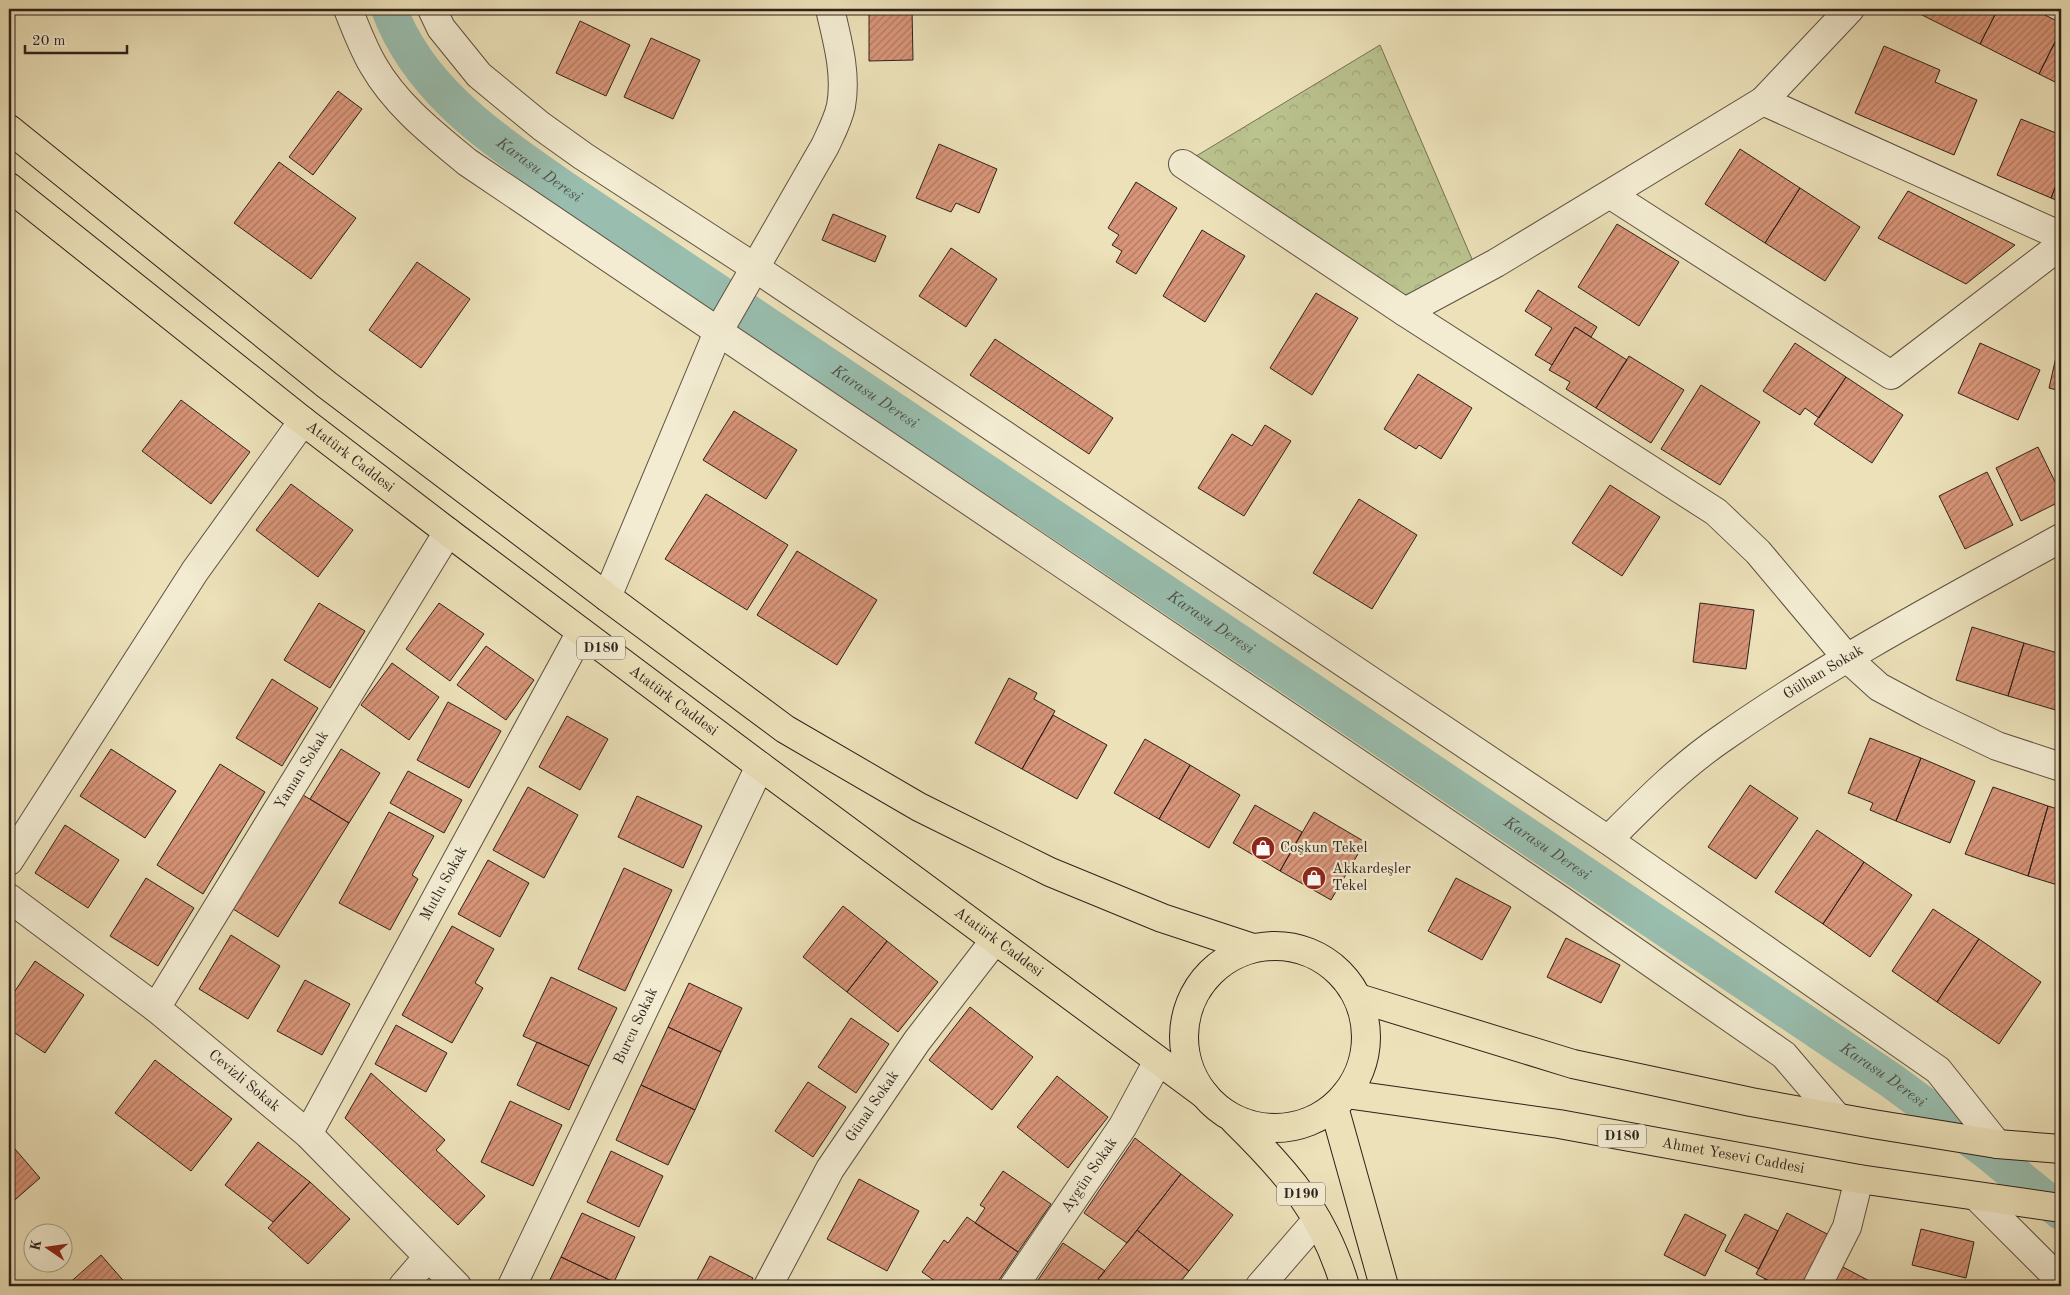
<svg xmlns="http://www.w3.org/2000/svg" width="2070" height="1295" font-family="'Old Standard TT',serif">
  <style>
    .park { fill: url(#park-crowns); stroke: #747254 }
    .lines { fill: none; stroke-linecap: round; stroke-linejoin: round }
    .canal { stroke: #99beaf; stroke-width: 36 }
    .building { fill: url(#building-hatch); stroke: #2f211b }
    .minor-casing { stroke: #5e5142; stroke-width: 30 }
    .highway-casing { stroke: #2f211b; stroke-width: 30 }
    .minor { stroke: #f3ecd2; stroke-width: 28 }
    .highway { stroke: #ece1b9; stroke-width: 28 }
    .labels { text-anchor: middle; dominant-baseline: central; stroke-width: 4.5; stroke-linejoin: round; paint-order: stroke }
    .shield { fill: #f3ecd2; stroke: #6a5e52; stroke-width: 1 }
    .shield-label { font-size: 14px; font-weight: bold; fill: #2f211b }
    .street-label { font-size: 15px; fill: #2f211b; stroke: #f3ecd2 }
    .poi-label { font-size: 15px; fill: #2f211b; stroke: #f3ecd2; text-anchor: start }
    .water-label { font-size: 16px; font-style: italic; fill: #4f5047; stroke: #f3ecd2 }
  </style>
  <defs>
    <pattern id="park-crowns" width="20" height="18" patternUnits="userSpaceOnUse" patternTransform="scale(1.25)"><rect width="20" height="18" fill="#bac28e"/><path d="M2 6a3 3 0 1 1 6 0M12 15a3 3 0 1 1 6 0" fill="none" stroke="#a0a67a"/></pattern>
    <pattern id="building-hatch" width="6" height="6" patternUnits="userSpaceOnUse" patternTransform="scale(1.25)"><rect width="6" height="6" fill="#d89579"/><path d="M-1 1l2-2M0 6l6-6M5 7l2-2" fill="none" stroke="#b07962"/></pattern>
  </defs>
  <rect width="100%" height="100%" fill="#ece1b9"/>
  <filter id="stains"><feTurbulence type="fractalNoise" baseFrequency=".004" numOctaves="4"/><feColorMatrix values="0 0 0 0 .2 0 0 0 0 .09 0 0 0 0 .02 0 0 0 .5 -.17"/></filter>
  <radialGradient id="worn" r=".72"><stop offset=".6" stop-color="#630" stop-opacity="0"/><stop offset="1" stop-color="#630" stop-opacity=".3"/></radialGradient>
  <path class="park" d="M1380 45 1478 273 1405 312 1183 164Z"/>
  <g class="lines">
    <path class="canal" id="s1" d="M389 9C420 92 494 139 563 188L1892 1081 1989 1153 2061 1212"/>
  </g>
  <path class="building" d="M869 9H912L913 60 869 61Z
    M1910 9H1998L1980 44Z
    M1998 9H2033L2061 23V30L2039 74 1980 44Z
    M580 21 630 45 606 96 556 73Z
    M2061 30V85L2039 74Z
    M651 38 700 60 673 119 624 97Z
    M1884 46 1940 70 1935 82 1977 100 1954 155 1855 113Z
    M338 91 362 109 313 175 289 157Z
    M2021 119 2061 135V173L2051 198 1997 175Z
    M939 144 997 169 979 213 956 203 951 212 916 198Z
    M1740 149 1800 188 1765 243 1705 204Z
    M279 162 356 218 311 279 234 223Z
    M2061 173V202L2051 198Z
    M1136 182 1177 208 1136 274 1116 262 1122 251 1112 245 1119 235 1108 228Z
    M1800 188 1860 227 1825 281 1765 243Z
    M1908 191 2015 245 1966 284 1878 238Z
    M833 214 886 236 875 262 822 240Z
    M1617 224 1679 262 1639 326 1578 287Z
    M1202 230 1245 256 1205 322 1163 296Z
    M951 248 997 279 966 327 919 296Z
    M417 262 470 299 421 368 369 330Z
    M1538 290 1597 327 1591 337 1575 327 1552 365 1535 355 1552 328 1525 311Z
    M1316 293 1358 318 1312 395 1270 368Z
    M1575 327 1627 360 1596 408 1566 389 1570 382 1549 370Z
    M995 339 1113 418 1089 454 970 375Z
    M1795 343 1846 377 1819 418 1805 408 1800 415 1763 391Z
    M1980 343 2040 370 2018 420 1958 393Z
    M2059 344H2061V391L2049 388Z
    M1629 356 1684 390 1651 443 1596 408Z
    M1418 374 1472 408 1441 459 1419 445 1416 449 1384 429Z
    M1846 377 1903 415 1872 463 1814 424Z
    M1701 385 1760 422 1720 485 1661 449Z
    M181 400 250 452 211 504 142 451Z
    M734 411 797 450 766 499 703 460Z
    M1265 425 1291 441 1244 516 1198 488 1232 434 1252 446Z
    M2038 447 2061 494V501L2021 521 1996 468Z
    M1987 472 2013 525 1965 549 1939 496Z
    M291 484 353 530 318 577 256 530Z
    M1610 485 1660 517 1622 576 1572 543Z
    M706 494 788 545 747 610 665 559Z
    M1359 499 1417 535 1372 609 1313 573Z
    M797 551 877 600 837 665 757 615Z
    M319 603 365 631 330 688 284 660Z
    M439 603 484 634 450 681 406 649Z
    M1700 603 1754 610 1746 669 1693 662Z
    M1972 627 2024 643 2008 696 1956 680Z
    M2024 643 2061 654V705L2059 711 2008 696Z
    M486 646 534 680 506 720 457 685Z
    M392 663 439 697 409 740 361 705Z
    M1009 678 1037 693 1034 699 1055 711 1022 769 975 743Z
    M272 679 318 708 282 766 236 738Z
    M448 702 501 731 469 788 417 760Z
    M1053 715 1107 745 1077 799 1022 769Z
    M567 716 608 739 580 790 539 767Z
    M1870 738 1921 758 1896 821 1870 810 1873 803 1848 793Z
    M1145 739 1190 765 1159 819 1114 793Z
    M111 749 176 791 145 838 80 796Z
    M341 749 380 773 349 823 310 799Z
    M1921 758 1975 781 1950 843 1896 821Z
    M220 764 265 792 203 894 157 865Z
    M1190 765 1240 795 1209 848 1159 819Z
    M408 771 462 800 444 833 390 803Z
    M1750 785 1798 818 1756 879 1708 847Z
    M528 787 578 815 544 878 493 850Z
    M1993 787 2048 806 2028 876 1965 854Z
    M303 795 349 823 278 937 233 909Z
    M637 796 702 826 683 868 618 837Z
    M1255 805 1302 832 1280 871 1233 843Z
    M2048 806 2061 810V886L2028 876Z
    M389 812 434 836 412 875 418 879 390 930 339 903Z
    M1314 812 1365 842 1331 900 1280 871Z
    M65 825 119 860 88 908 35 873Z
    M1817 830 1864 862 1823 924 1775 892Z
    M488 860 529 883 500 937 458 914Z
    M1864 862 1912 895 1870 957 1823 924Z
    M624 868 672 890 625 991 578 969Z
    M146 878 194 908 158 966 110 936Z
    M1456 878 1511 907 1482 960 1428 931Z
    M843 906 887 941 847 992 803 957Z
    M1933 909 1979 939 1937 1002 1892 971Z
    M452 926 494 949 475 983 483 988 452 1043 402 1015Z
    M231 935 280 966 248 1019 199 989Z
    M1566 938 1620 965 1601 1003 1547 977Z
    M1979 939 2041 982 1999 1044 1937 1002Z
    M887 941 938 982 898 1032 847 992Z
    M35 961 84 995 45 1053 9 1029V1000Z
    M551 977 617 1008 589 1066 523 1036Z
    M305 980 350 1004 322 1055 277 1031Z
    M689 983 742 1008 721 1052 668 1027Z
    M970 1007 1033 1057 992 1110 929 1060Z
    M851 1018 889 1044 856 1093 818 1067Z
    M396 1025 447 1053 426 1092 375 1064Z
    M668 1027 721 1052 695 1110 641 1085Z
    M537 1042 589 1066 569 1110 517 1085Z
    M155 1060 232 1119 191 1171 115 1113Z
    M371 1073 445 1140 436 1150 485 1196 458 1225 345 1118Z
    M1057 1076 1108 1117 1068 1168 1017 1127Z
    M808 1082 846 1107 813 1157 775 1131Z
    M641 1085 695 1110 668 1165 616 1140Z
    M510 1101 562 1125 533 1186 481 1162Z
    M1135 1138 1181 1174 1127 1243 1084 1213Z
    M9 1142 40 1178 9 1205Z
    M258 1142 310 1182 273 1222 225 1185Z
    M611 1151 663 1176 639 1227 587 1202Z
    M1003 1171 1051 1204 1018 1252 975 1223 985 1208 980 1205Z
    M1181 1174 1233 1215 1189 1271 1137 1230Z
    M859 1179 919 1211 887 1271 827 1239Z
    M310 1182 350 1219 308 1264 268 1228Z
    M582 1213 635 1237 614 1282 561 1257Z
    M1787 1213 1829 1235 1803 1286H1779L1756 1274Z
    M1685 1214 1726 1235 1705 1276 1664 1255Z
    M1745 1214 1778 1231 1759 1269 1725 1251Z
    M967 1217 1018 1252 995 1286H942L922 1272 944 1240 948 1243Z
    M1921 1229 1974 1242 1966 1278 1912 1265Z
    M1137 1230 1189 1271 1177 1286H1107L1098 1279Z
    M1063 1243 1105 1271 1098 1279 1106 1286H1034Z
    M101 1255 128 1286H66Z
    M710 1256 753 1278 748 1286H694Z
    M561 1257 614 1282 612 1286H547Z
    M1841 1266 1879 1286H1831Z
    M1765 1279 1779 1286H1762Z"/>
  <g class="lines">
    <g class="minor-casing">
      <g id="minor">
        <path d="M348 9C355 27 363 48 373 65 396 105 432 133 467 162L1562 901 1784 1055 1837 1117"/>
        <path d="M432 9 441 28 479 75 541 126 583 156 754 267 1608 840 1938 1070 1997 1144"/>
        <path d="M1763 101 2061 236"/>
        <path d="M1183 164 1405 312 1716 512 1758 552 1847 658 1879 687 1926 712 1997 746 2061 767"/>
        <path d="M1611 195 1891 375 2061 245"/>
        <path d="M1405 312 1496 263 1763 101 1850 9"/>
        <path d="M607 597 718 332 825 146C831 133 838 120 841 106 847 74 837 39 830 9"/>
        <path id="s2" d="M1608 840C1645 803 1681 766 1724 737 1831 662 1947 601 2061 538"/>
        <path d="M9 861 195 571 303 421"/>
        <path id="s3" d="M9 898 156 1008 308 1134 457 1286"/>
        <path id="s4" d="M156 1008 448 532"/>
        <path id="s5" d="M308 1134 581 632"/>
        <path d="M1977 1197 2061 1281"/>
        <path d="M403 1286 428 1257"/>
        <path id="s6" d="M512 1286 760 766"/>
        <path id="s7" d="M768 1286 830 1169 917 1041 995 940"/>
        <path id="s8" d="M1014 1286 1123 1126 1158 1061"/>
        <path d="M1260 1286 1317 1220"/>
        <path d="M1817 1286 1847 1227 1859 1179"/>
      </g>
    </g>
    <g class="highway-casing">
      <g id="highway">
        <path d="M9 129 327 385 607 597 785 729 919 807 1050 872 1162 918 1253 948"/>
        <path id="s9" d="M9 187 303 421 448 532 760 766 1205 1095"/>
        <circle cx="1275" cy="1037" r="91"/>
        <path d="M1358 998 1573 1064 1751 1102 1873 1124 1997 1144 2061 1149"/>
        <path id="s10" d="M1346 1094 1559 1124 1859 1179 2061 1208"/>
        <path d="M1334 1107 1384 1286"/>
        <path d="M1235 1121C1287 1172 1324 1214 1345 1286"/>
      </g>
    </g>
    <use href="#minor" class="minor"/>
    <use href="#highway" class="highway"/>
  </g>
  <defs>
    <g id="shop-disc" transform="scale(1.25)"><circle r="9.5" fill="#8f2418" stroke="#f3ecd2"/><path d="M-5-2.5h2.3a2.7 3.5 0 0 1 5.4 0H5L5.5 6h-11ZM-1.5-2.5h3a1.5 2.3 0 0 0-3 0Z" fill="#fff"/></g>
  </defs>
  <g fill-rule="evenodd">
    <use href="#shop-disc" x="1263" y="848"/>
    <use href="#shop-disc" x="1314" y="878"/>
  </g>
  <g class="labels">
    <g class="shield">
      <rect x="577" y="636.5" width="48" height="23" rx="4"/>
      <rect x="1598" y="1124.5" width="48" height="23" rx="4"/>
      <rect x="1277" y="1182.5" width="48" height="23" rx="4"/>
    </g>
    <g class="shield-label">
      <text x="601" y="648">D180</text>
      <text x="1622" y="1136">D180</text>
      <text x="1301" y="1194">D190</text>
    </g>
    <g class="street-label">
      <text stroke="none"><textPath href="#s9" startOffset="435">Atatürk Caddesi</textPath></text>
      <text stroke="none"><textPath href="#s2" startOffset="274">Gülhan Sokak</textPath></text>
      <text stroke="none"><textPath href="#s9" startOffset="840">Atatürk Caddesi</textPath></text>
      <text stroke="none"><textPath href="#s4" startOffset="279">Yaman Sokak</textPath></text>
      <text stroke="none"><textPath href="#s5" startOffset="285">Mutlu Sokak</textPath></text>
      <text stroke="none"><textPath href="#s9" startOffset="1245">Atatürk Caddesi</textPath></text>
      <text stroke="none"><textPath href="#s6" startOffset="288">Burcu Sokak</textPath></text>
      <text stroke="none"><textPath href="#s3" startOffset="298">Cevizli Sokak</textPath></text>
      <text stroke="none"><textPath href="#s7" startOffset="208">Günal Sokak</textPath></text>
      <text stroke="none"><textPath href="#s10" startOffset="392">Ahmet Yesevi Caddesi</textPath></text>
      <text stroke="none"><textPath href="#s8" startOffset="134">Aygün Sokak</textPath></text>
    </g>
    <g class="poi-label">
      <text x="1280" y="848">Coşkun Tekel</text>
      <text x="1332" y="869">Akkardeşler<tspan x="1332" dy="17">Tekel</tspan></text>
    </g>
    <g class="water-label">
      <text stroke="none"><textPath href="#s1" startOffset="224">Karasu Deresi</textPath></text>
      <text stroke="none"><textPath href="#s1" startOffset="629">Karasu Deresi</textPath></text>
      <text stroke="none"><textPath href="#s1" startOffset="1034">Karasu Deresi</textPath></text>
      <text stroke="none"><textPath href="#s1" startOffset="1439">Karasu Deresi</textPath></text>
      <text stroke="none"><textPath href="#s1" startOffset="1844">Karasu Deresi</textPath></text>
    </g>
  </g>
  <rect width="2070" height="1295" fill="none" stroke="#ece1b9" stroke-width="30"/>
  <rect x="10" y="10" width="2050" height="1275" fill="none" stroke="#2f211b" stroke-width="2.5"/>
  <rect x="15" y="15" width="2040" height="1265" fill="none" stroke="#2f211b"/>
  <g transform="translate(48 1248) rotate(283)"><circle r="24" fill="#f3ecd2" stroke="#a59b89"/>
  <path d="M0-4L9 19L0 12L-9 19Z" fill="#8f2418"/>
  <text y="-8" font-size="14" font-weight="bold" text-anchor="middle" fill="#2f211b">K</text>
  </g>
  <path d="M25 45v8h102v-8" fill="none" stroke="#2f211b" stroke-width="2.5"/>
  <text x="32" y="45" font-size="15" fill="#2f211b" stroke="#f3ecd2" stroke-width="4" paint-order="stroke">20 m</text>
  <rect width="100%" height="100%" filter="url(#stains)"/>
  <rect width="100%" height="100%" fill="url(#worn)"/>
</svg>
